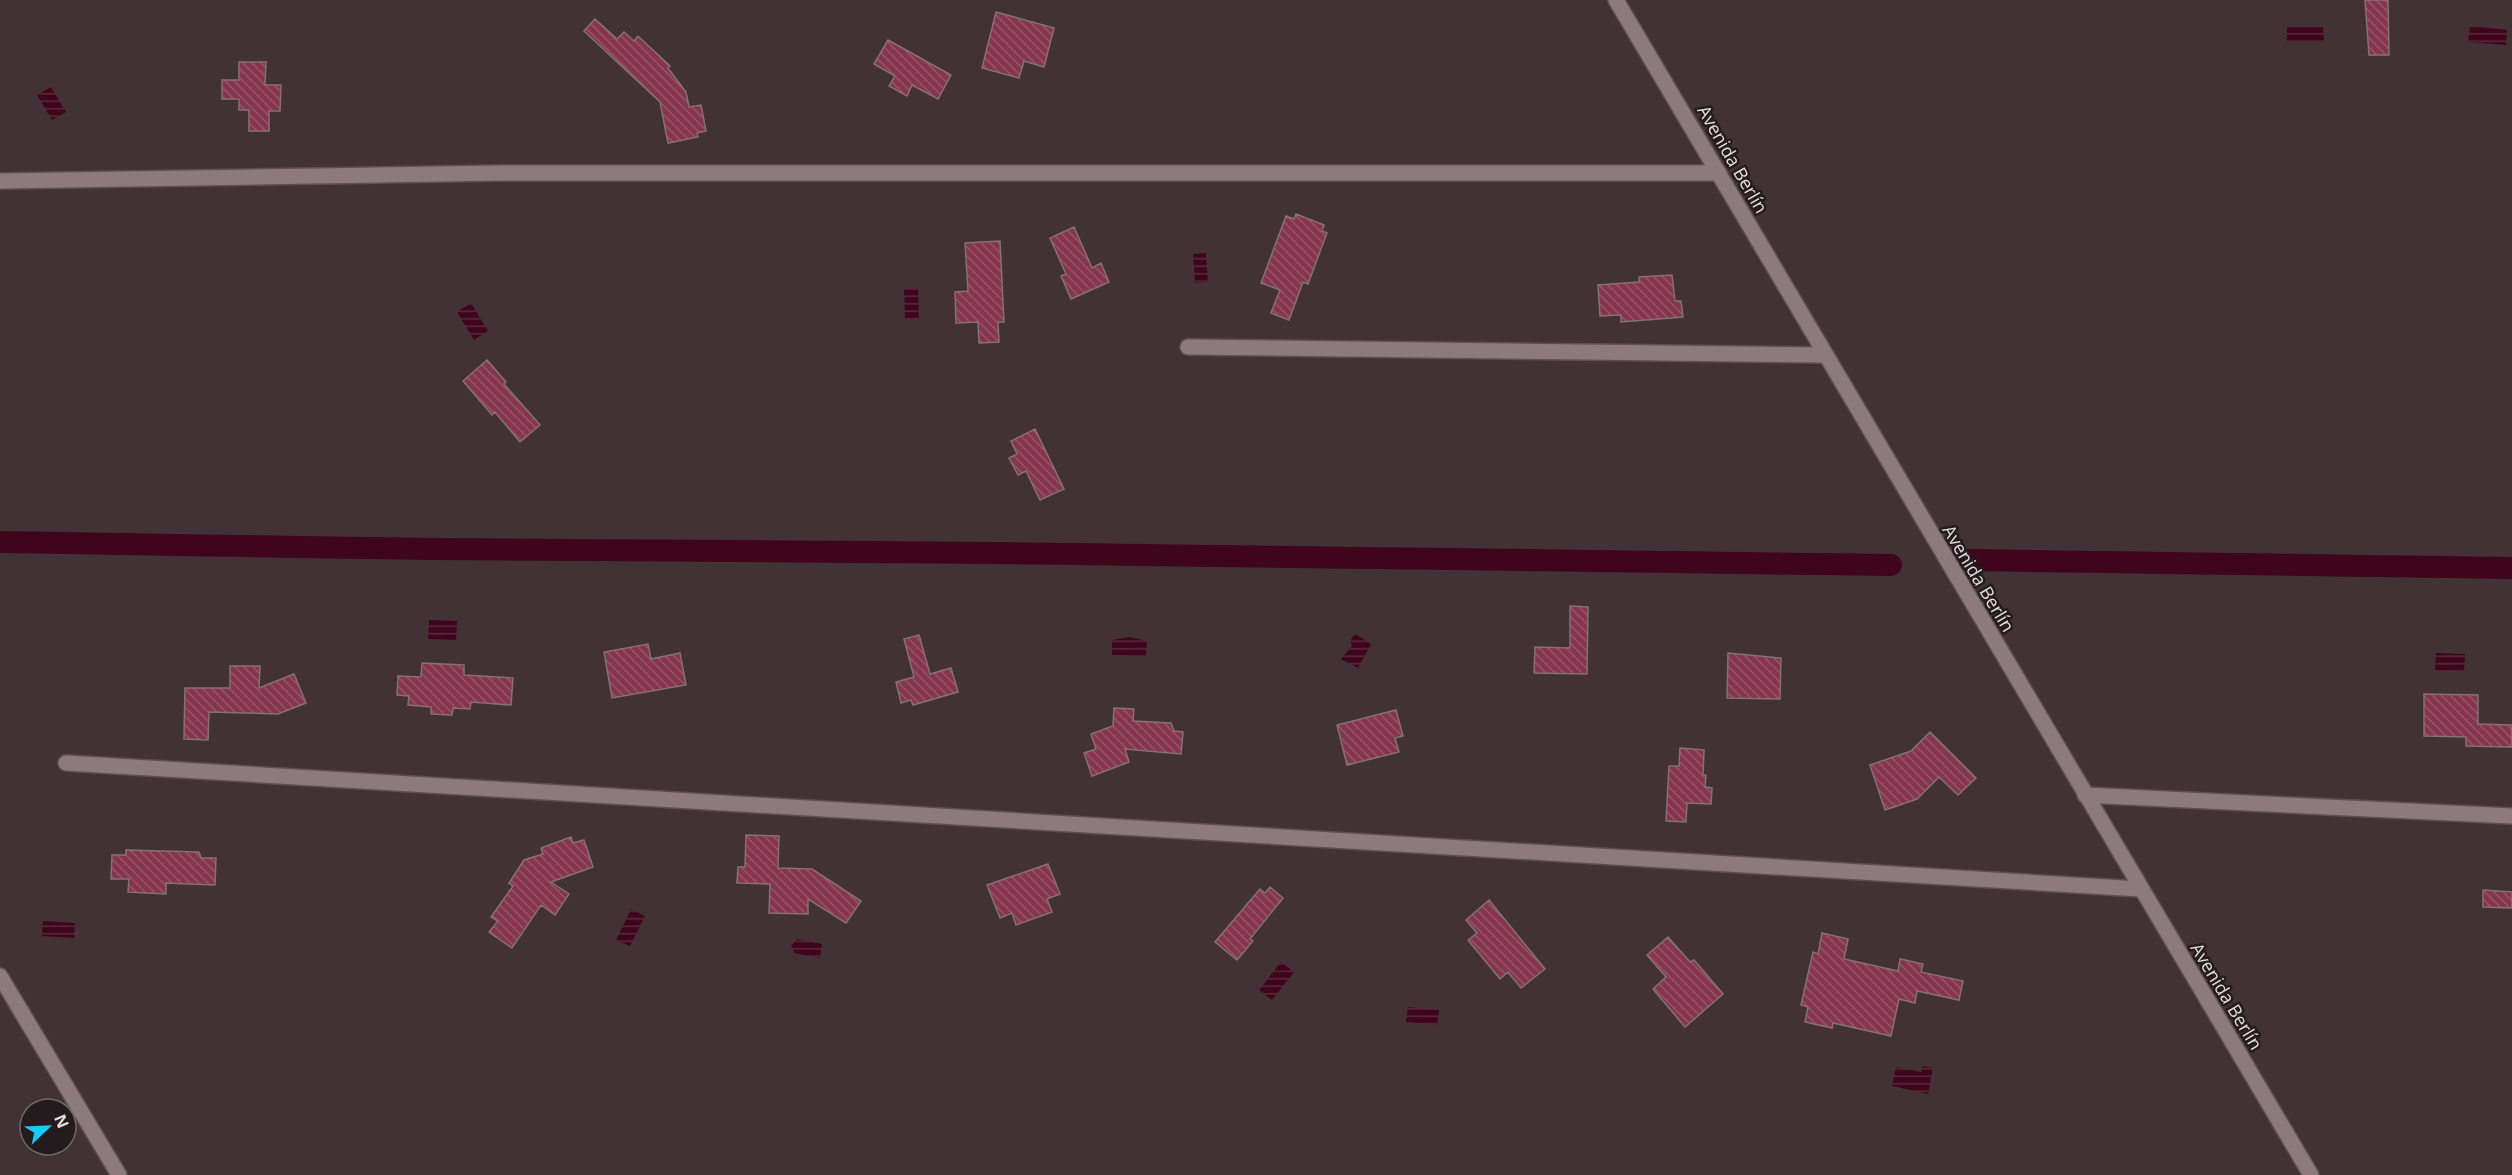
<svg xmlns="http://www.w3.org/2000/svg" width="2512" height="1175" font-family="'Open Sans',sans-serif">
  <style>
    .water { fill: url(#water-rules) }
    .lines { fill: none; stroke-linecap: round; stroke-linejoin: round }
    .canal { stroke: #3f051d; stroke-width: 22 }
    .building { fill: url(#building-back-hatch); stroke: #837175; stroke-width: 1.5 }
    .street-casing { stroke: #5d5053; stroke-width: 18 }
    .secondary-casing { stroke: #5d5053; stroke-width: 18 }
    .street { stroke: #8d7a7e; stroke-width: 15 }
    .secondary { stroke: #8d7a7e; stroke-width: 15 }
    .labels { text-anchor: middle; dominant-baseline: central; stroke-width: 5; stroke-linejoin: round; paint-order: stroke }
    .street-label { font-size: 18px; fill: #e6dbdd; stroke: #231c1e }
  </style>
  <defs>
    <pattern id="water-rules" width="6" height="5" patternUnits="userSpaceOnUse" patternTransform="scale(1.5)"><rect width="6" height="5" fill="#3f051d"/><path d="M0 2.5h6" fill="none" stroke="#5b293d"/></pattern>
    <pattern id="building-back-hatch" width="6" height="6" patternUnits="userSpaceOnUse" patternTransform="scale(1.5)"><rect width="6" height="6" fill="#85354f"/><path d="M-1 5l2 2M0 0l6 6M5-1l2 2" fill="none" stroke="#965268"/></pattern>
  </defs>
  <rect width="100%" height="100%" fill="#423236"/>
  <path class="water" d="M2470 26 2507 30 2506 45 2468 42Z
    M2287 27H2323L2324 41H2287Z
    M51 87 66 112 52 120 37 95Z
    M1206 253 1208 282 1195 283 1193 254Z
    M904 288H918L919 319H905Z
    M471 303 488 331 474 340 457 312Z
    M429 620 457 621 456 640 428 639Z
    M1355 634 1371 644 1358 668 1341 659 1352 646 1350 641Z
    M1129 637 1147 641 1146 656 1112 655V640Z
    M2436 653 2465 654 2464 671 2435 670Z
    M631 909 645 916 630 946 616 940Z
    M43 921 75 923 74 938 42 936Z
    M797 939 822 944 820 958 794 953 791 946Z
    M1281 962 1294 972 1272 1000 1259 990Z
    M1408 1007 1439 1010 1437 1025 1406 1022Z
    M1923 1066 1933 1068 1928 1094 1892 1086 1896 1067 1921 1072Z"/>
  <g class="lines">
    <path class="canal" d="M0 542 430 549 1000 553 1891 565
      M1969 560 2512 568"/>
  </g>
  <path class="building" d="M2365 0H2388L2389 55H2369Z
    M996 12 1054 28 1044 67 1024 61 1019 78 982 68Z
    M595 19 617 39 624 32 634 41 638 36 670 66 668 68 686 92 689 107 701 105 706 131 697 133 698 137 668 143 660 102 584 31Z
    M888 40 951 75 938 99 912 85 907 96 889 86 895 76 874 64Z
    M239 62H266L265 85H281L280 111H269V131H249V110H239V99H222V80H239Z
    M1296 214 1324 225 1322 231 1327 233 1308 284 1303 282 1289 320 1271 313 1280 290 1261 283 1286 216 1294 219Z
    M1074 227 1092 268 1101 263 1109 282 1071 299 1061 276 1066 274 1050 238Z
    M1000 241 1004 322H998L999 342 979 343 978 322 956 323 955 292 968 291 965 243Z
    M1672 275 1675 301H1681L1683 317 1621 322V315L1600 316 1598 285 1639 282V277Z
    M487 360 506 382 504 384 540 425 520 442 495 412 492 415 463 381Z
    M1035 429 1064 489 1040 500 1026 471 1018 475 1009 458 1017 454 1011 441Z
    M1570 606 1588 607 1587 674 1534 673 1535 647 1570 648Z
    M919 635 930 674 951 668 958 692 913 705 911 700 901 703 896 682 914 677 904 639Z
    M648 644 651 659 680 653 686 685 612 698 604 652Z
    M1728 653 1781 658 1780 699 1727 698Z
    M422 663 464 665V675L513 678 511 705 471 702 470 709 453 708 452 715 431 714V707L408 705 409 696 397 695 398 676 421 677Z
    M230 666H260L259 688 294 674 306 703 278 714 209 712 208 740 184 739 185 688H230Z
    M2424 694 2478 695V724L2512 725V747L2466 746V737L2424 736Z
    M1114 708 1134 709 1133 721 1171 723 1174 731 1183 732 1181 754 1125 749 1129 762 1092 776 1084 753 1096 749 1091 734 1113 726Z
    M1396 710 1403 736 1395 738 1399 752 1347 765 1337 725Z
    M1930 732 1976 778 1958 795 1939 777 1917 799 1885 810 1870 765 1911 751Z
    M1680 748 1704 750 1703 775H1706L1705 787 1712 788 1711 804 1687 803 1686 822 1666 821 1669 766H1679Z
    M746 835 779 836 778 868 812 869 861 901 846 923 808 899V914L769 913 770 884 737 883 738 867H745Z
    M571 837 573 843 584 840 593 867 551 882 569 894 555 915 541 905 512 948 489 932 498 921 491 917 513 886 509 883 524 860 543 854 541 848Z
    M126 850 199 852 201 858H216L215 885 166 883V894L128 892 129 879H111L112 855H126Z
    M1048 864 1060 894 1047 899 1052 912 1016 925 1012 913 1000 918 987 885Z
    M1270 887 1283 898 1250 939 1253 941 1237 960 1215 942 1260 889 1265 893Z
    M2483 890 2512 892V908L2483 907Z
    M1489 900 1545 969 1521 988 1508 972 1500 979 1468 940 1477 933 1466 920Z
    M1822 933 1848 939 1844 959 1898 971 1900 959 1923 964 1921 972 1963 981 1959 1000 1917 991 1915 1003 1899 999 1891 1036 1833 1023 1832 1028 1805 1022 1808 1007 1801 1005 1813 952 1818 954Z
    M1668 937 1690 962 1694 960 1723 994 1685 1027 1653 989 1666 977 1647 955Z"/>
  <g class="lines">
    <g class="street-casing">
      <path id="street" d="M0 181 501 173H1719
        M1188 347 1825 355
        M66 763 2140 889
        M2085 795 2512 816
        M0 976 119 1175"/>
    </g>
    <g class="secondary-casing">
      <path id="secondary" d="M1616 0 2311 1175"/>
    </g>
    <use href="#street" class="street"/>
    <use href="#secondary" class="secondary"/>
  </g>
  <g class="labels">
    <g class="street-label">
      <text transform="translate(1733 159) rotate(60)">Avenida Berlín</text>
      <text transform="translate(1979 578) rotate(59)">Avenida Berlín</text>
      <text transform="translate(2227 996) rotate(59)">Avenida Berlín</text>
    </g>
  </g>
  <g transform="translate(48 1127) rotate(67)"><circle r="28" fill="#231c1e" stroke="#71686a" stroke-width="1.5"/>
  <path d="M0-4.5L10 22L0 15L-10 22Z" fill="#16cafb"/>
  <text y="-9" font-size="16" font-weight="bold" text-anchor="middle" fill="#e6dbdd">N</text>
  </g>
</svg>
